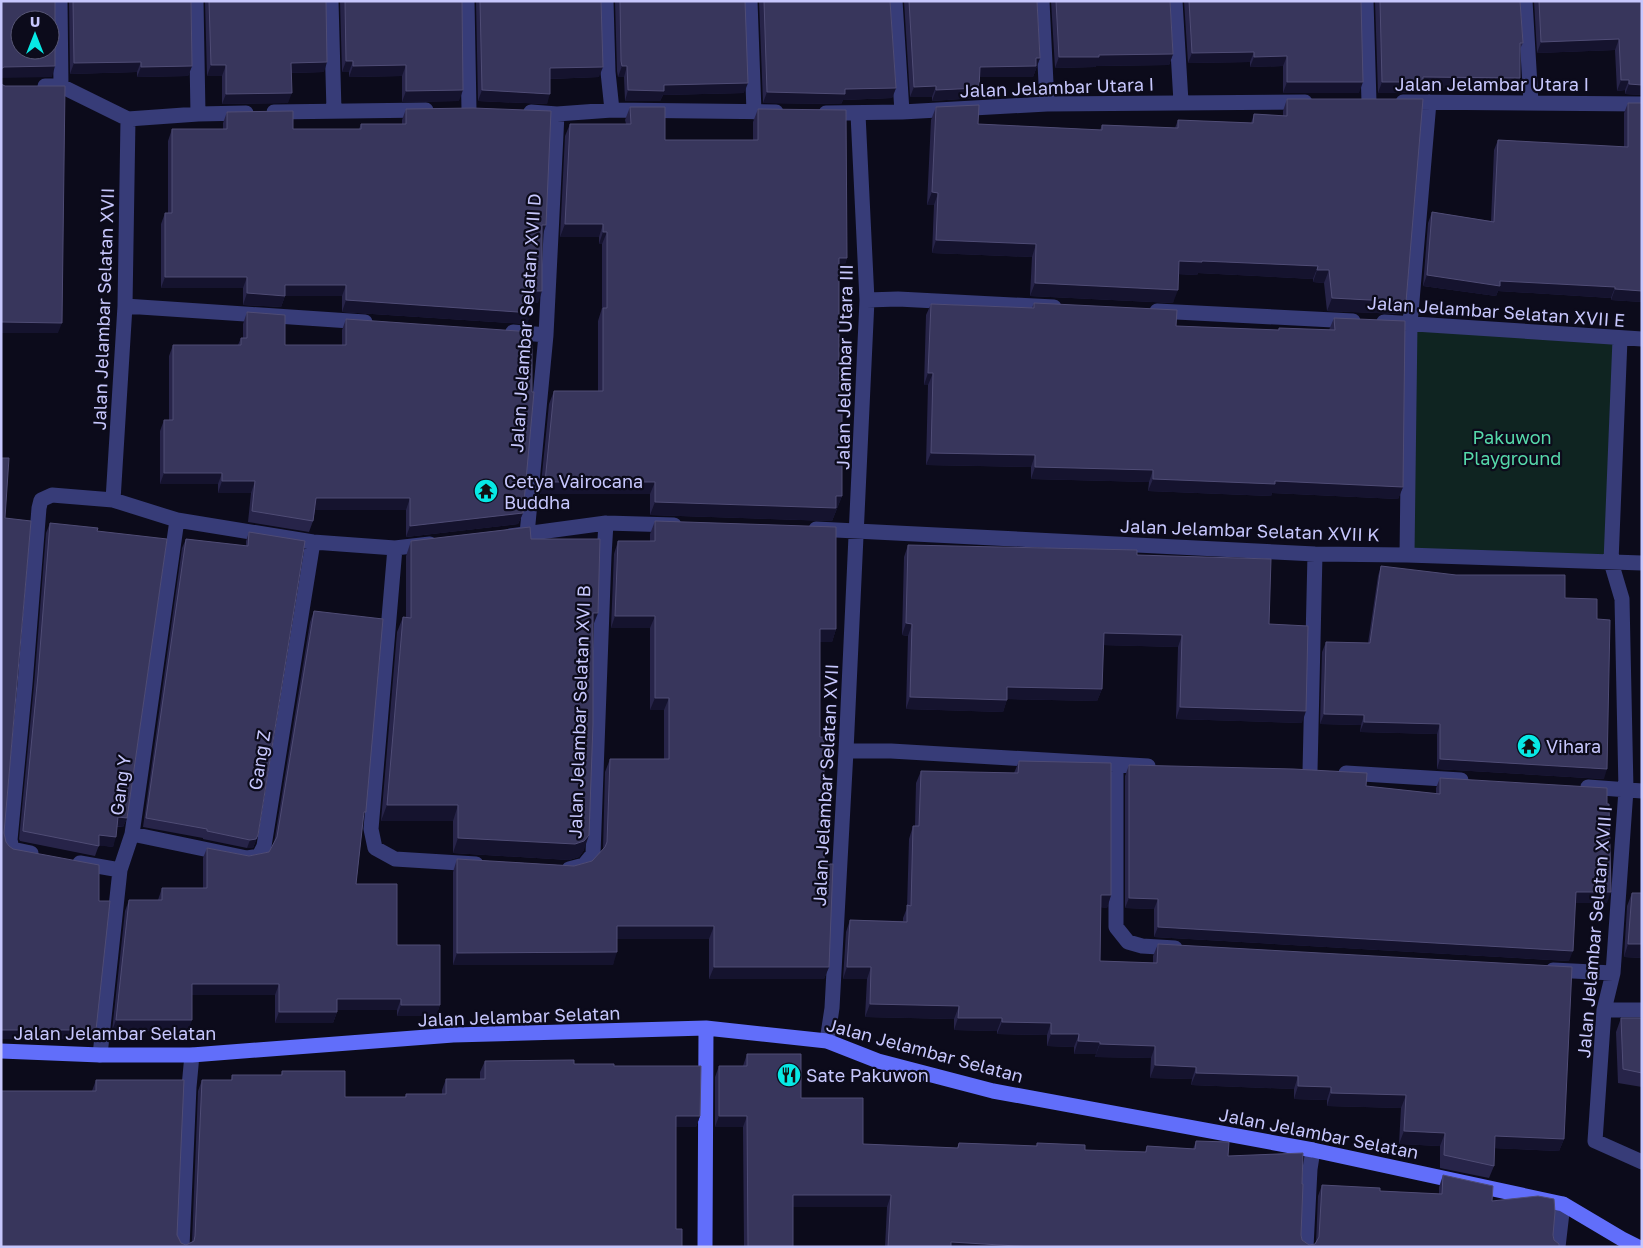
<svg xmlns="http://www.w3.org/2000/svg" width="1643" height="1248" font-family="'Golos Text',sans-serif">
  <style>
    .green { fill: #0f2421 }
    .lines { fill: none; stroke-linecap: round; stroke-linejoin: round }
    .street { stroke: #373c78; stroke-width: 15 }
    .secondary { stroke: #616efa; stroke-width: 15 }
    .wall { fill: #272449 }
    .shaded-wall { fill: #15132e }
    .building { fill: #38365c; stroke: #4f4c75; fill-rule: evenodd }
    .labels { text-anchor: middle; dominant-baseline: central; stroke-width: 4.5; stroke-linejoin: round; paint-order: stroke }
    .street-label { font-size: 18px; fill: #c7c7fd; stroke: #0c0b1b }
    .park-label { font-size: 18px; fill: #56d9aa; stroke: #0c0b1b }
    .poi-label { font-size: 18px; fill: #c7c7fd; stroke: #0c0b1b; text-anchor: start }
  </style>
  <rect width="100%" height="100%" fill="#0c0b1b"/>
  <path class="green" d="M1410 324 1620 339 1611 562 1407 555Z"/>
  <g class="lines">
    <path class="street" d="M60 1 61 86
      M196 1 198 114
      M331 1 334 111
      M467 1 469 110
      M606 1 608 72 612 110
      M750 1 754 112
      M895 1 902 112
      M1042 1 1047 104
      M1175 1 1181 102
      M1366 1 1369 102
      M1525 1 1531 103
      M45 86H61L128 119 198 114 246 113
      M1403 102 1642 104
      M274 112 426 110
      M531 112 557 114 612 110 776 112
      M826 113 902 112 1047 104 1305 102
      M867 300 898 299 1054 307
      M125 306 365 322
      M1157 311 1353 321
      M1384 322 1642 339
      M513 332 546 335
      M1620 339 1611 562 1622 599 1626 790 1613 973 1604 1010 1595 1141 1642 1162
      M113 500 125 306 128 119
      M816 529 1315 554 1407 555 1642 563
      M527 534 546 335 557 114
      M510 536 606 523 674 525
      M395 548 371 829 375 848 395 859 476 864
      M1407 555 1410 324 1429 102
      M846 751H891L1148 766
      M1116 766V927L1128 942 1142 946 1175 948
      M1310 771 1315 554
      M1346 773 1461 780
      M1588 787 1642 791
      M132 834 247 858 259 856 264 846 313 542
      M31 853 12 849 10 840 25 684 39 508 41 500 52 495 113 500 177 520 313 542 395 548 430 544
      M80 863 120 870
      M569 869 584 865 593 854 604 556 606 523
      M1553 970 1613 973
      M1604 1010H1642
      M827 1041 832 1008 846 751 867 300 858 114
      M100 1055 120 870 132 834 177 520
      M182 1247 189 1087 192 1055
      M1306 1247 1310 1169 1313 1150
      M1558 1247 1563 1204"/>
    <path class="secondary" d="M1 1051 100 1055H192L453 1035 706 1028 827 1041 878 1061 993 1091 1313 1150 1563 1204 1622 1239 1638 1247
      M705 1247 706 1028"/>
  </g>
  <path class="wall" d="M69 1H191L192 66 188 76 137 77V72L70 74Z
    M205 1H326L324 72 291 73 288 103 222 104V76H207Z
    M340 1H462L459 101 402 102V76L349 77V72H342Z
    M476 1H601L599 77 550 79 547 104 478 101Z
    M615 1H745L744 93 663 95 660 101H625L624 77H618L617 71Z
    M759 1H890L896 88 892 98 843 100 841 104 763 103Z
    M904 1H1037L1040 58 1033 77H980L979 88 975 98 932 101V97H910Z
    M1051 1H1170L1173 54 1169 65 1096 66 1095 67 1055 68Z
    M1184 1H1361L1359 93H1283V66L1250 67V62L1188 63Z
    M1375 1H1520L1523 43 1520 49V78L1516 88H1421L1419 93H1378Z
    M1534 1H1642V95L1625 94V90L1617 91 1615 50 1537 53Z
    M1287 99 1401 314 1327 311 1324 283 1313 282V279L1198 273 1197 275 1178 274 1173 303 1030 296 1032 257 932 253 934 205H927L931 120 936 107 978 124 1100 130 1102 125 1175 128 1178 120 1251 123 1254 114 1283 116V111Z
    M1628 103 1642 302 1611 300V298L1498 291 1496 296 1423 286 1428 223 1432 212 1491 221 1494 150 1498 140 1624 147V113Z
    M630 107 665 140H753V122L758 109 847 258 843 270H839V380L842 496 832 521 650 515V494H540L549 404 554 391H598V321L602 308V244H599V237H560L565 136 570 124H626L625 120Z
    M406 109 546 225 542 234 538 303H532L527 324 342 312V296H285L281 307 243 305V288H161V224L165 213H168V141L172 129H223V123L227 112 293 129H359L361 124H402V120Z
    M1034 303 1176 326 1278 330 1279 328 1329 330 1334 318 1403 487 1398 499 1272 493 1271 496 1148 491 1149 482 1031 479V467L926 465 928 385H924L926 315 931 304 1032 308Z
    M247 312 285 345H342V330L346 319 523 513 518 524 406 537V510H315L313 521 309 532 248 522 251 493H218V484H160V431L164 420H169V356L173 345H238L241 338H243V324Z
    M655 521 836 629 832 642H820V737L829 967 824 979H709V939H617L613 965H453V872L457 859 574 866 592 861 603 850 605 772 610 759H664V710H650V628H611L614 554 618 541H650V534Z
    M50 523 97 531 127 818 123 827H117L113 847 99 845 95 856 20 841 19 839 34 685 46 533Z
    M249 532 258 835 253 848H247L203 839V838L143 827 182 548 186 539 246 546V541Z
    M531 539 593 624 584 850 579 857 569 860 453 853V821H381L397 632 403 617H406V556L411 541Z
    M908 545 1137 555 1269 624 1302 723 1176 719 1178 647 1103 645 1102 689 1097 701 1007 699 1003 712 906 709 908 636 902 635 904 557Z
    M1381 566 1565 598 1597 619 1604 779 1437 769V734L1360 732 1361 725 1320 724 1322 652 1326 642 1368 643 1378 576Z
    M314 611 363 820 356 884 397 945 440 1005 436 1016H397V1010H337V1012L333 1023H275V995H192L188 1031H112L125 911 129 900H158L162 888H203V858L207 848 249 856 269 852 274 843 310 622Z
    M1019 761 1111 895 1107 908 1101 907 1100 961 1153 963V956L1158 944 1564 1139 1559 1151 1494 1148V1166L1489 1178 1440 1168V1146L1399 1144 1401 1108 1327 1106V1100L1294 1099V1089L1191 1085 1192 1079 1150 1078 1151 1058 1095 1057 1096 1054H1074V1047L1047 1046V1035L997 1034V1031L954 1030V1019L865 1017 867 979H843L846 932 850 920 903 921V918L907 908 909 839 913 826H915L916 783 921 771 1014 773Z
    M1129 765 1366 786 1436 794V788L1440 778 1607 804V903H1575L1569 961 1154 937V909L1125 908V776Z
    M1632 893 1642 958 1624 957 1627 906Z
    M1621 1018H1642V1087L1618 1083 1616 1032Z
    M747 1054 801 1098 863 1144 957 1148 959 1143 1036 1146 1037 1143 1085 1150 1145 1152 1147 1146 1193 1149 1196 1141 1228 1156 1302 1184 1301 1235 1302 1240 1309 1245 1315 1244 1316 1243 1318 1196 1322 1185 1380 1191 1439 1194V1187L1443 1175 1492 1201 1553 1235 1554 1240 1559 1247H885L887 1207H793V1247H744L743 1127H715V1077L719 1066H743Z
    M485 1061 614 1066 700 1116 696 1127H676V1229L682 1247H1L92 1091 96 1080 181 1243 186 1245 192 1242 198 1091 202 1080H231L232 1075H281L282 1071 345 1097H405L406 1094H442V1090L446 1079H480V1072Z"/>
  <path class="shaded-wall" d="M1619 39 1615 50 1537 53 1541 42Z
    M1254 52 1250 62 1188 63 1192 53Z
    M1173 54 1169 65 1096 66 1095 67 1055 68 1059 57 1099 55Z
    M1287 56 1283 66 1250 67 1254 57Z
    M1036 58H1040L1033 77H976L980 67Z
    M346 61H353L349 72H342Z
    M141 62 137 72 70 74 74 63Z
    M327 62 324 72 287 73 291 63Z
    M211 65H226L222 76H207Z
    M406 65 402 76 349 77 353 66Z
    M55 66 52 77 1 78V69L4 67Z
    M192 66 188 76 137 77 141 67Z
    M622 66H627L624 77H618Z
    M603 67 599 77 547 79 550 68Z
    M1423 77 1520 78 1516 88H1421L1419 93H1378L1382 82Z
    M1621 80H1629L1625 90 1617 91Z
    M1287 82H1363L1359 93H1283Z
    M748 83 744 93 663 95 660 101H625L628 90 664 85Z
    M1629 84 1642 85V95L1625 94Z
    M936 86 932 97H910L914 87Z
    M896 88 892 98 843 100 841 104 763 103 767 92Z
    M979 88 975 98 932 101 936 90Z
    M463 90 459 101 402 102 406 91Z
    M482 90 550 94 547 104 478 101Z
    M292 93 288 103 222 104 226 94Z
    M932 192 938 193 934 205H927Z
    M565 224H603L599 237H560Z
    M542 225H546L542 237Z
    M603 232H607L602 244H599Z
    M936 240 1036 244 1032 257 932 253Z
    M839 258H847L843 270H834Z
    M1179 261H1202L1318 266 1313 279 1198 273 1197 275 1174 274Z
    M1317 270H1329L1324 283 1313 282Z
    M1427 275 1615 287 1611 298 1498 291 1496 296 1423 286Z
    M165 277H247L243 288H161Z
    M1035 283 1178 290 1173 303 1030 296Z
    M285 285H346L342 296H285L281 307 243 305 247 293Z
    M1615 289 1642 291V302L1611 300Z
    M532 291H542L538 303H527Z
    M1332 298 1406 302 1401 314 1327 311Z
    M346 300 532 313 527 324 342 312Z
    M1 322 62 323 58 333H1Z
    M928 373H933L928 385H924Z
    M931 453 1035 455 1031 467 926 465Z
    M1035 467 1153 470 1149 482 1031 479Z
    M164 473H222L218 484H160Z
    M1153 479 1275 481 1403 487 1398 499 1272 493 1271 496 1148 491Z
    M222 481H255L251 493H218Z
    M545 482H655L650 494H540Z
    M836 496H842L832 521 650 515 655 502Z
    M316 498H410L406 510H312Z
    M523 513 518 524 406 537 410 526Z
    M593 613H598L592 628Z
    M615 616H655L650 628H611Z
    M906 623 912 624 908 636 902 635Z
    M820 629H836L832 642H815Z
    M1104 633 1182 635 1178 647 1099 645Z
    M1007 687 1102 689 1097 701 1003 699Z
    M910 697 1007 700 1003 712 906 709Z
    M655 698H669L664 710H650Z
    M1180 707 1306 711 1302 723 1176 719Z
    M1324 714 1364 715 1361 725 1320 724Z
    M1364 722 1440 724 1437 734 1360 732Z
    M1440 759 1607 769 1604 779 1437 769Z
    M387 805H458L453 821H381Z
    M118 817 127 818 123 827 115 826Z
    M99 835 116 837 113 847 95 845Z
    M258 835 253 848H247L250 840Z
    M589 835 584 850 579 857 569 860 453 853 458 838Z
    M1576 892H1611L1607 903H1572Z
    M1101 895H1111L1107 908 1096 907Z
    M1129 898 1158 899 1154 909 1125 908Z
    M617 926H714L709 939H613Z
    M1158 927 1573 951 1569 961 1154 937Z
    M1628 944H1642V958L1624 957Z
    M617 952 613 965H453L457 953Z
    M714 967H829L824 979H709Z
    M847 967H871L867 979H843Z
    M192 984H279L275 995H188Z
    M337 999H401L397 1010H333Z
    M870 1004 959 1006 954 1019 865 1017Z
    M401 1005H440L436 1016H397Z
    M279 1012H337L333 1023H275Z
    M958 1018H1002L997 1031 954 1030Z
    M116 1020H192L188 1031H112Z
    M1002 1022 1051 1023 1047 1035 997 1034Z
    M1 1030H96L92 1039H1Z
    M1051 1034H1079L1074 1047 1047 1046Z
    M1078 1041 1100 1042 1096 1054H1074Z
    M1100 1044 1155 1046 1151 1058 1095 1057Z
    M1155 1065 1196 1067 1192 1079 1150 1078Z
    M1196 1073 1298 1076 1294 1089 1191 1085Z
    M1298 1086 1331 1087 1327 1100 1294 1099Z
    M1331 1093 1406 1095 1401 1108 1327 1106Z
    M676 1116H700L696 1127H672Z
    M719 1116H747L743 1127H715Z
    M1404 1131 1445 1133 1440 1146 1399 1144Z
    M1495 1136 1564 1139 1559 1151 1490 1148Z
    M793 1195H891L887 1207H789Z
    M951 1242 1033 1247H949Z"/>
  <path class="building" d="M1 1H55V66L4 67 1 69ZM20 20H50V50H20Z
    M73 1H191L192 66 141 67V62L74 63Z
    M209 1H326L327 62 291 63 292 93 226 94V65H211Z
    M345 1H462L463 90 406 91V65L353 66V61H346Z
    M480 1H601L603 67 550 68V94L482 90Z
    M620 1H745L748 83 664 85V91L628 90 627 66H622L621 61Z
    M764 1H890L896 88 845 89V94L767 92Z
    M909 1H1037L1040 58H1036V66L980 67 979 88 936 90V86L914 87Z
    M1056 1H1170L1173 54 1099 55V57H1059Z
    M1189 1H1361L1363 82H1287V56L1254 57V52L1192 53Z
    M1380 1H1520L1523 43H1520V78L1423 77V82H1382Z
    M1539 1H1642V85L1629 84V80H1621L1619 39 1541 42Z
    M1 84 5 86H65L62 323 1 322Z
    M1287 99H1423L1406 302 1332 298 1329 270H1317L1318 266 1202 261V262L1179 261 1178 290 1035 283 1036 244 936 240 938 193 932 192 936 107 979 105 978 124 1102 130V125L1178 128V120L1253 123 1254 114 1287 116Z
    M1628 103H1642V291L1615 289V287L1500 281V286L1427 275 1432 212 1494 222 1498 140 1628 147Z
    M630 107H665V140H758V109L846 110 847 258H839V380H842V496H836V508L655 502V482H545L554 391H603V308H607V232H603V224H565L570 124H631Z
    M473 108 551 111 546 225H542V291H532V313L346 300V285H285V296L247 293V277H165V213H172V129H227V112L293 111V129H361V124H406V109Z
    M1034 303 1177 310 1176 326 1279 330V328L1335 330 1334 318 1405 321 1403 487 1275 481V484L1153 479V470L1035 467V455L931 453 933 373H928L931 304 1034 308Z
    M247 312 285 315V345H346V319L532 332V392H534L523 513 410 526V498H316L313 521 252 511 255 481H222V473H164V420H173V345H241V338H247Z
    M1 458H9L5 518 31 521 4 833 6 842 9 846 13 849 99 865V901H110L96 1030H1Z
    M655 521 836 527V629H820V737H824V864H833L829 967H714V926H617V952L457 953V859L574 866 592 861 605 847 607 842 610 759H669V698H655V616H615L618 541H655Z
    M50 523 98 528 97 531 167 539 127 818 118 817 116 837 99 835V846L23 831V830L38 675Z
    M530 527 531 539H600L598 613H593V724L589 835 584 841 575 844 458 838V805H387L403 617 411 618V541Z
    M249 532 305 541 258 835 256 839 250 840 207 831V829L146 818 186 539 248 546Z
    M908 545 1137 550V555L1271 559 1269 624 1308 626 1306 711 1180 707 1182 635 1104 633 1102 689 1007 687V700L910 697 912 624 906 623Z
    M1381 566 1456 575H1565V598L1597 599V619L1610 620 1607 769 1440 759V724L1364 722V715L1324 714 1326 642 1370 643Z
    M314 611 383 619 366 810V812H364L356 884H397V945H440V1005H401V999H337V1012H279V984H192V1020H116L129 900H162V888H207V848L249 856 269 852 277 837Z
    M1019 761 1111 763V895H1101L1100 961 1157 963 1158 944 1572 967 1564 1139 1495 1136 1494 1166 1444 1155 1445 1133 1404 1131 1406 1095 1331 1093V1087L1298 1086V1076L1196 1073V1067L1155 1065V1046L1100 1044V1042L1078 1041 1079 1034H1051V1023L1002 1022V1018H958L959 1006 870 1004 871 967H847L850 920 907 922V905L911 906 913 826H919L921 771 1018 773Z
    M1129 765 1293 769 1367 773 1366 786 1440 794V778L1607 788V804H1609L1611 892H1576L1573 951 1158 927V899L1129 898Z
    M1632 893H1642V944H1628Z
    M1621 1018H1642V1073L1623 1069Z
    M747 1054H801V1098H863V1144L958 1148 959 1143 1037 1146V1143L1085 1145V1150L1146 1152 1147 1146 1195 1149 1196 1141 1229 1142 1228 1156 1303 1153 1302 1184H1303L1301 1235 1302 1240 1309 1245 1315 1244 1319 1237 1322 1185 1380 1188V1191L1442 1194 1443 1175 1493 1186 1492 1201 1538 1196 1554 1199 1555 1212 1553 1235 1554 1240 1559 1244V1247H1033L951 1242V1247H888L891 1195H793V1247H748L747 1116H719V1066H747Z
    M574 1060V1064H614V1066H701L700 1116H676V1229H682V1247H1V1091H96V1080H184L177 1235 181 1243 186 1245 194 1241 195 1236 202 1080H232V1075H282V1071H345V1097H406V1094H446V1079H485V1061Z"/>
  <defs>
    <g id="temple-disc" transform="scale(1.25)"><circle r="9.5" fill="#07e9e5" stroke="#0c0b1b"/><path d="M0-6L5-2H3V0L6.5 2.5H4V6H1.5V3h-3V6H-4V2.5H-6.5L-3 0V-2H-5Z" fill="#111"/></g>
    <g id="restaurant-disc" transform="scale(1.25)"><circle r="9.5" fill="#07e9e5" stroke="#0c0b1b"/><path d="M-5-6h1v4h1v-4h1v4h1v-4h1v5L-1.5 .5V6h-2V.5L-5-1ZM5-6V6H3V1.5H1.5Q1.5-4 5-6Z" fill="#111"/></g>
  </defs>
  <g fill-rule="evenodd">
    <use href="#temple-disc" x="486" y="491"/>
    <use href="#temple-disc" x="1529" y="746"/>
    <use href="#restaurant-disc" x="789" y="1075"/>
  </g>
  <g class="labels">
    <g class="street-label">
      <text x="1492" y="84">Jalan Jelambar Utara I</text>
      <text transform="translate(1057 87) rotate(-2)">Jalan Jelambar Utara I</text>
      <text transform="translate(103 309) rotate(-88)">Jalan Jelambar Selatan XVII</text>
      <text transform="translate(1496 311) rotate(4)">Jalan Jelambar Selatan XVII E</text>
      <text transform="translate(525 323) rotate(-86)">Jalan Jelambar Selatan XVII D</text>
      <text transform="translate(844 367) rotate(-89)">Jalan Jelambar Utara III</text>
      <text transform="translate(1250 530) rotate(2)">Jalan Jelambar Selatan XVII K</text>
      <text transform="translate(579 712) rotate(-88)">Jalan Jelambar Selatan XVI B</text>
      <text transform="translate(259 760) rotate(-81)">Gang Z</text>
      <text transform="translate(120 785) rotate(-82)">Gang Y</text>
      <text transform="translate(825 785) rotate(-87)">Jalan Jelambar Selatan XVII</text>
      <text transform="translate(1594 932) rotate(-85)">Jalan Jelambar Selatan XVII I</text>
      <text transform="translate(519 1016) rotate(-2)">Jalan Jelambar Selatan</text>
      <text x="115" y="1033">Jalan Jelambar Selatan</text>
      <text transform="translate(925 1050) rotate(15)">Jalan Jelambar Selatan</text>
      <text transform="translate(1319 1133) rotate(11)">Jalan Jelambar Selatan</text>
    </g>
    <g class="park-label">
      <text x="1512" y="437">Pakuwon<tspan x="1512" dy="21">Playground</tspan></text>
    </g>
    <g class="poi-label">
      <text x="504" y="481">Cetya Vairocana<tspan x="504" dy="21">Buddha</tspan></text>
      <text x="1546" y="746">Vihara</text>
      <text x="806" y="1075">Sate Pakuwon</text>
    </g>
  </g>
  <rect width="1643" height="1248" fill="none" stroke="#c7c7fd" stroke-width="5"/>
  <g transform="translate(35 35)"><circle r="24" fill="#0c0b1b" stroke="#575675"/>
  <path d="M0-4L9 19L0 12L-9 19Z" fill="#07e9e5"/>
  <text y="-8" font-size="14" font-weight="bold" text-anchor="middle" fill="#c7c7fd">U</text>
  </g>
</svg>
